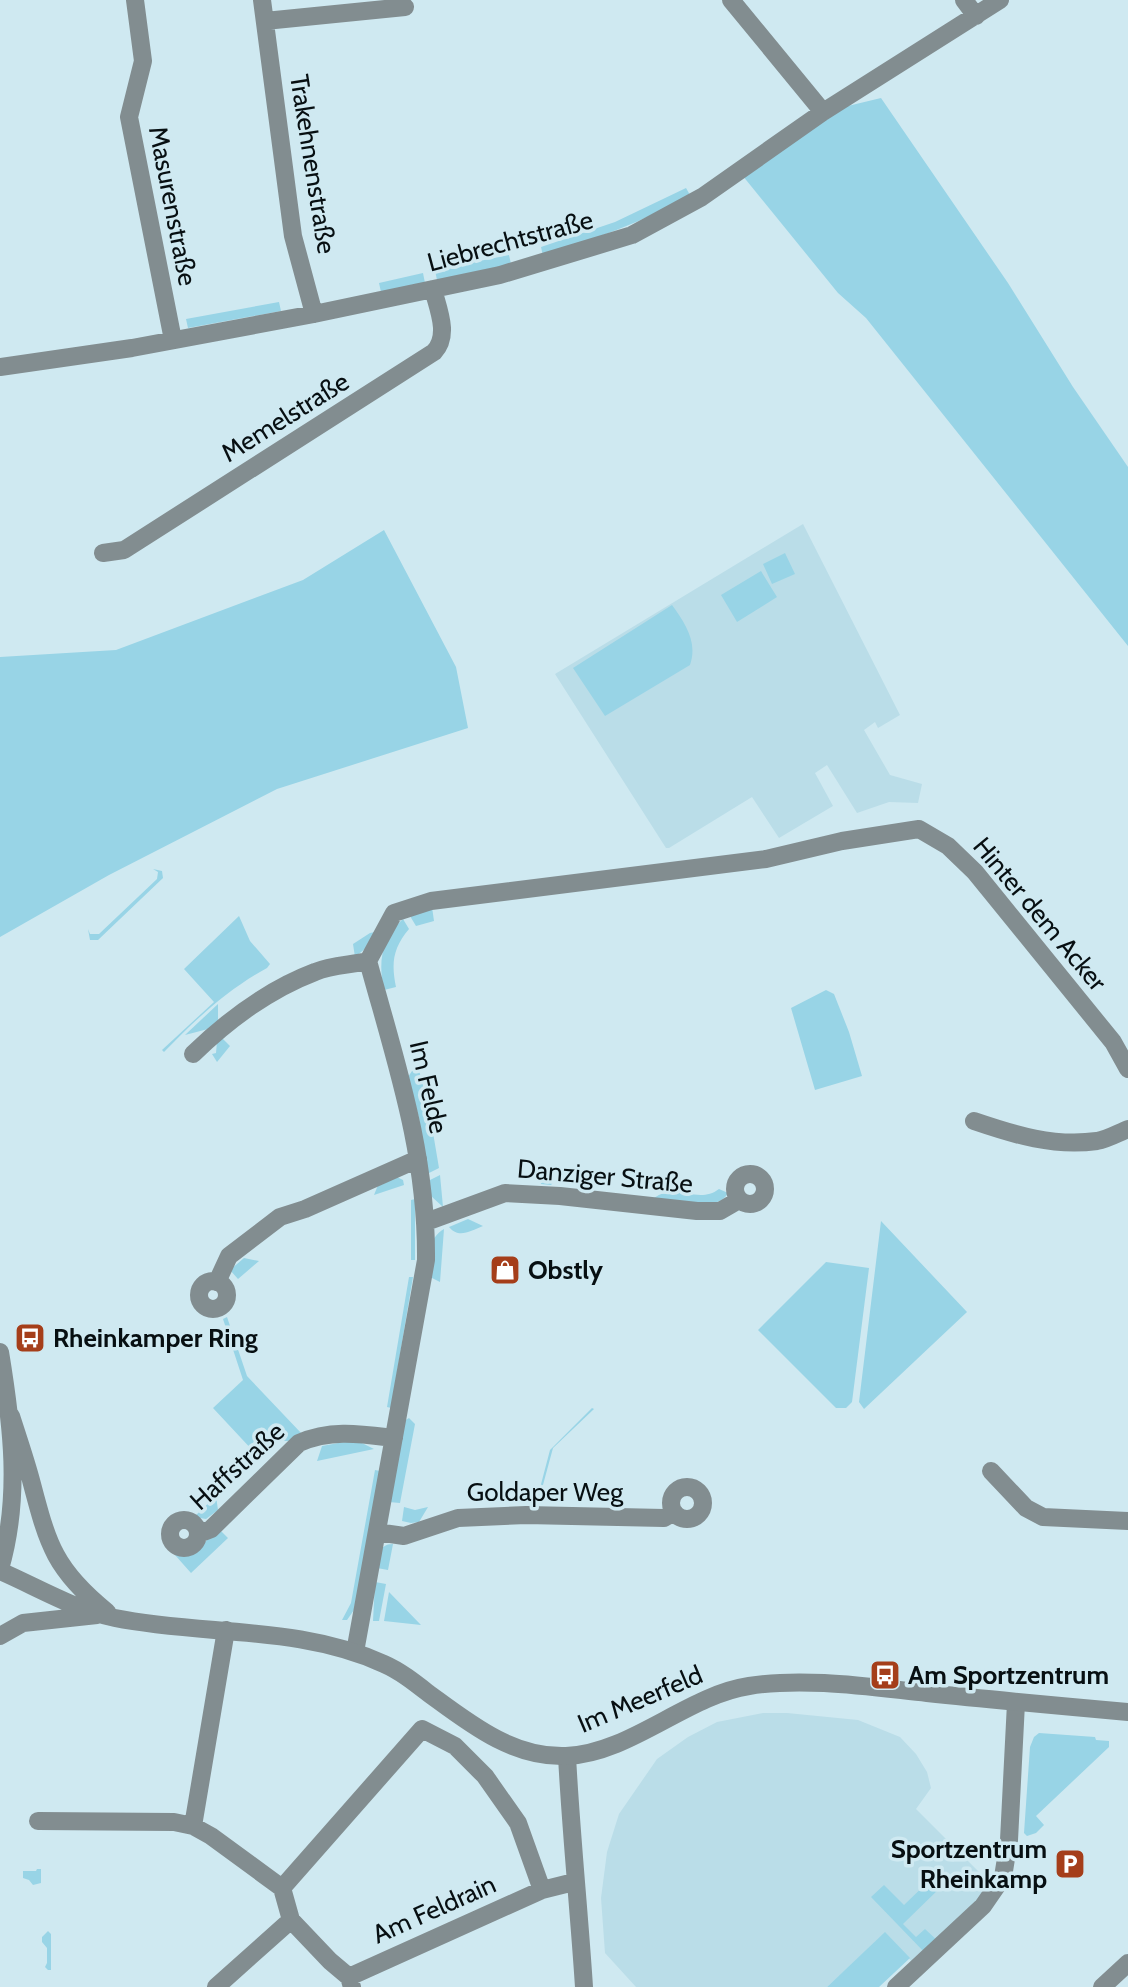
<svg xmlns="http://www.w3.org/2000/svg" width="1128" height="1987" font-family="Cabin,sans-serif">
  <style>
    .built { fill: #badde8 }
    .green { fill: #98d4e6 }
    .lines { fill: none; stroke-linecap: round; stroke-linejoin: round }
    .minor { stroke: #828d90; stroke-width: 18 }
    .tertiary { stroke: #828d90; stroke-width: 18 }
    .labels { text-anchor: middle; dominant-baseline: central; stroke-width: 7; stroke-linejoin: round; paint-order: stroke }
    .street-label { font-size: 26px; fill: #070f12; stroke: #cfe9f1 }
    .poi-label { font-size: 26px; font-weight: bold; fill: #070f12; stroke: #cfe9f1; text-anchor: start }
  </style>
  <rect width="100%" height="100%" fill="#cfe9f1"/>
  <path class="built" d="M803 524 900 715 878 728 875 722 864 730 890 775 922 784 918 803 889 802 857 813 827 765 815 773 833 806 779 838 752 797 669 848H666L555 674Z
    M763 1713H787L858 1720 900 1737 916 1754 927 1772 931 1788 916 1809 993 1886 916 1966 885 1933 827 1987H636L605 1953 601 1898 607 1852 619 1814 657 1759 688 1737 717 1722Z"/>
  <path class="green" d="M881 98 1008 283 1073 387 1128 467V646L866 318 838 293 738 170 823 112Z
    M686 188 690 195C644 222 594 239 543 256L541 247 615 222Z
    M509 255 511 264 437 280 435 270Z
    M423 273 425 283 381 292 379 283Z
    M279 302 281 311 188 328 186 319Z
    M384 530 456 667 468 728 277 789 109 875 0 937V657L116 650 303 580Z
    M785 553 795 574 772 584 763 564Z
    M761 571 777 597 737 622 721 595Z
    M672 605C685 623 698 642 690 665L605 716 573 668Z
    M153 869 162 871 163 878 98 940H90L88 929 90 934H99L157 879 158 872Z
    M432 907 434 921 416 926 410 916Z
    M239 916 250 941 270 964 267 968C227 990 196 1019 164 1052L162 1050 214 1002 184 969Z
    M403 919 409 929C393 948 391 963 396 987L384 990C378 963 381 938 403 919Z
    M375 932 366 948 355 957 353 944 370 933Z
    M826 990 834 994 849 1032 862 1076 815 1090 791 1008Z
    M218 1004V1021L208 1029 185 1035Z
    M221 1037 230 1046 217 1062 212 1054 216 1053 217 1042Z
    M419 1070 429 1109 439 1168 427 1174 419 1118 408 1077 412 1071Z
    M547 1172 561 1174 551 1185 541 1184 540 1178Z
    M440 1175 443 1207 431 1196 428 1181Z
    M397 1177 403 1180 404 1185 374 1195 380 1180Z
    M719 1189 728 1193C718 1213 673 1201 654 1198 677 1182 698 1205 719 1189Z
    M415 1199V1260H411V1200Z
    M468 1219 483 1226C470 1231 459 1239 449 1227Z
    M881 1221 967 1312 864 1409 859 1402Z
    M444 1229 440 1282 428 1276C429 1257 427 1239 444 1229Z
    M244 1258 259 1261 238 1279 230 1270Z
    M826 1262 869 1268 852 1402 846 1408H836L758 1330Z
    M409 1277H413L391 1408 387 1407Z
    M227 1317 247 1376 302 1434 289 1441H269L255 1453 213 1408 243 1380 223 1319Z
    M592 1408 594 1409 553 1448 537 1507H535L550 1450Z
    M409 1418 415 1424 400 1503 389 1502 404 1421Z
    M360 1442 374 1449 317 1461 322 1446 344 1442Z
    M375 1470 380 1471 354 1610 347 1620H342L351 1603Z
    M216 1496 218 1510 206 1519 194 1517Z
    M404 1507 415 1510 428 1507 419 1522 411 1523 402 1521Z
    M219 1529 228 1538 191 1573 175 1555H191Z
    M393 1544 388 1570 377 1568C379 1557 378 1544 393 1544Z
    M375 1582 386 1584 379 1621H373Z
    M389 1592 421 1625 384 1621Z
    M1039 1733 1095 1737 1096 1740 1109 1741V1747L1036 1816 1044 1825 1036 1833 1027 1836 1024 1833 1030 1747 1034 1737Z
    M37 1869H41V1883L33 1885 29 1880 23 1878V1871H36Z
    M933 1877 942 1886 903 1924 916 1937 925 1929 940 1943 927 1955 871 1897 884 1885 904 1905Z
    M48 1931 51 1934V1970H48L45 1967 47 1963V1948L42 1942V1937Z
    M885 1932 910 1958 879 1987H827Z"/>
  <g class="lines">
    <path class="minor" d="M135 0 143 61 129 117 173 340
      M262 0 293 236 314 314
      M731 0 823 112
      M964 0 976 16
      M265 21 405 7
      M0 367 132 348 314 314 500 275 632 235 702 197 823 112 1000 0
      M103 553 124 550 434 352C450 335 438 309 433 289
      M193 1054C227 1021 270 989 315 972 331 965 351 965 368 961
      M974 1121C1015 1135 1054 1147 1097 1141 1108 1139 1118 1133 1128 1129
      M735 1189a15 15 0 1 1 30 0a15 15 0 1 1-30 0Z
      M426 1222 505 1193 560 1196 697 1211H720L739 1200
      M199 1295a14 14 0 1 1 28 0a14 14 0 1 1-28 0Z
      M217 1282 229 1256 280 1217 305 1209 418 1159
      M991 1471 1026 1508 1043 1517 1128 1521
      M671 1503a16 16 0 1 1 32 0a16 16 0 1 1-32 0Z
      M170 1534a14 14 0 1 1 28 0a14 14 0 1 1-28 0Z
      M377 1532 404 1536 458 1518 526 1515 664 1518 674 1512
      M198 1534 211 1529 299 1443C331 1429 361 1434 394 1438
      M355 1652 426 1260C427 1153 396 1063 368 961L394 913 431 901 766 859 842 841 919 829 948 846 975 872 1113 1042 1128 1069
      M567 1756C571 1833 579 1910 584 1987
      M38 1821 174 1822 193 1826 211 1836 282 1888 291 1920 330 1961 349 1977 352 1987
      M193 1826 226 1630
      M282 1888 422 1729 455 1746 485 1776 518 1823 542 1890
      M349 1977 542 1890 574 1882
      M216 1987 291 1920
      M896 1987 983 1906 1003 1877 1009 1840 1016 1703
      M1102 1987 1128 1963"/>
    <path class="tertiary" d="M0 1352C12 1425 21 1497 0 1569
      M11 1416C18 1438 26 1461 32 1484 48 1545 55 1570 107 1612
      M0 1571C37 1587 75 1610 115 1618 205 1636 298 1625 384 1664 400 1671 414 1682 428 1693 469 1723 512 1758 566 1756 629 1754 688 1695 749 1686 805 1677 870 1687 927 1693 994 1700 1061 1706 1128 1712
      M0 1636 23 1623 97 1615"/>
  </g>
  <defs>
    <g id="shop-square" transform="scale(1.575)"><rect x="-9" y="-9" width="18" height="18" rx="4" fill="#a53e1a" stroke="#cfe9f1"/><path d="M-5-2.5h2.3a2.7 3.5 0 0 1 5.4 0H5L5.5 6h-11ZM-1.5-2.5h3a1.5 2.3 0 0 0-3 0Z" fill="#fff"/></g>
    <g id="bus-square" transform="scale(1.575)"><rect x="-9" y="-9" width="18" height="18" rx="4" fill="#a53e1a" stroke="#cfe9f1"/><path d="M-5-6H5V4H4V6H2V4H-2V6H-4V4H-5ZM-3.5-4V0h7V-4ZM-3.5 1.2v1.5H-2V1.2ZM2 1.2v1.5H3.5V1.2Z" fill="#fff"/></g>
    <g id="parking-square" transform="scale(1.575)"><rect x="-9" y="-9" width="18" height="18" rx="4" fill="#a53e1a" stroke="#cfe9f1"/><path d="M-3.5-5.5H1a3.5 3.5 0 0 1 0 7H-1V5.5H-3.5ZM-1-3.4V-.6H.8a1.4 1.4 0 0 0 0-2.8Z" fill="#fff"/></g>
  </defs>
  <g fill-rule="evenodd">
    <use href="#shop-square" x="505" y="1270"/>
    <use href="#bus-square" x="30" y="1338"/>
    <use href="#bus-square" x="885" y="1675"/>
    <use href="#parking-square" x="1070" y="1864"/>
  </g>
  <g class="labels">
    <g class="street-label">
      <text transform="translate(313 164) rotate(81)">Trakehnenstraße</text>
      <text transform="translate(173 206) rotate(79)">Masurenstraße</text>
      <text transform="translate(510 241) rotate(-15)">Liebrechtstraße</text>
      <text transform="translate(285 417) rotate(-32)">Memelstraße</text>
      <text transform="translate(1040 914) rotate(50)">Hinter dem Acker</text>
      <text transform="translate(429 1087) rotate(77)">Im Felde</text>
      <text transform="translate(605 1176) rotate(5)">Danziger Straße</text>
      <text transform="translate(237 1466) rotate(-42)">Haffstraße</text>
      <text x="545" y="1492">Goldaper Weg</text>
      <text transform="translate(640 1699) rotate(-23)">Im Meerfeld</text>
      <text transform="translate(434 1909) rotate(-24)">Am Feldrain</text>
    </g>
    <g class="poi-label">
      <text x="528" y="1270">Obstly</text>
      <text x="53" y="1338">Rheinkamper Ring</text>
      <text x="908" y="1675">Am Sportzentrum</text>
      <text x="1047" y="1849" text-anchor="end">Sportzentrum<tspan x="1047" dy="30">Rheinkamp</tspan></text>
    </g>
  </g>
</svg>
